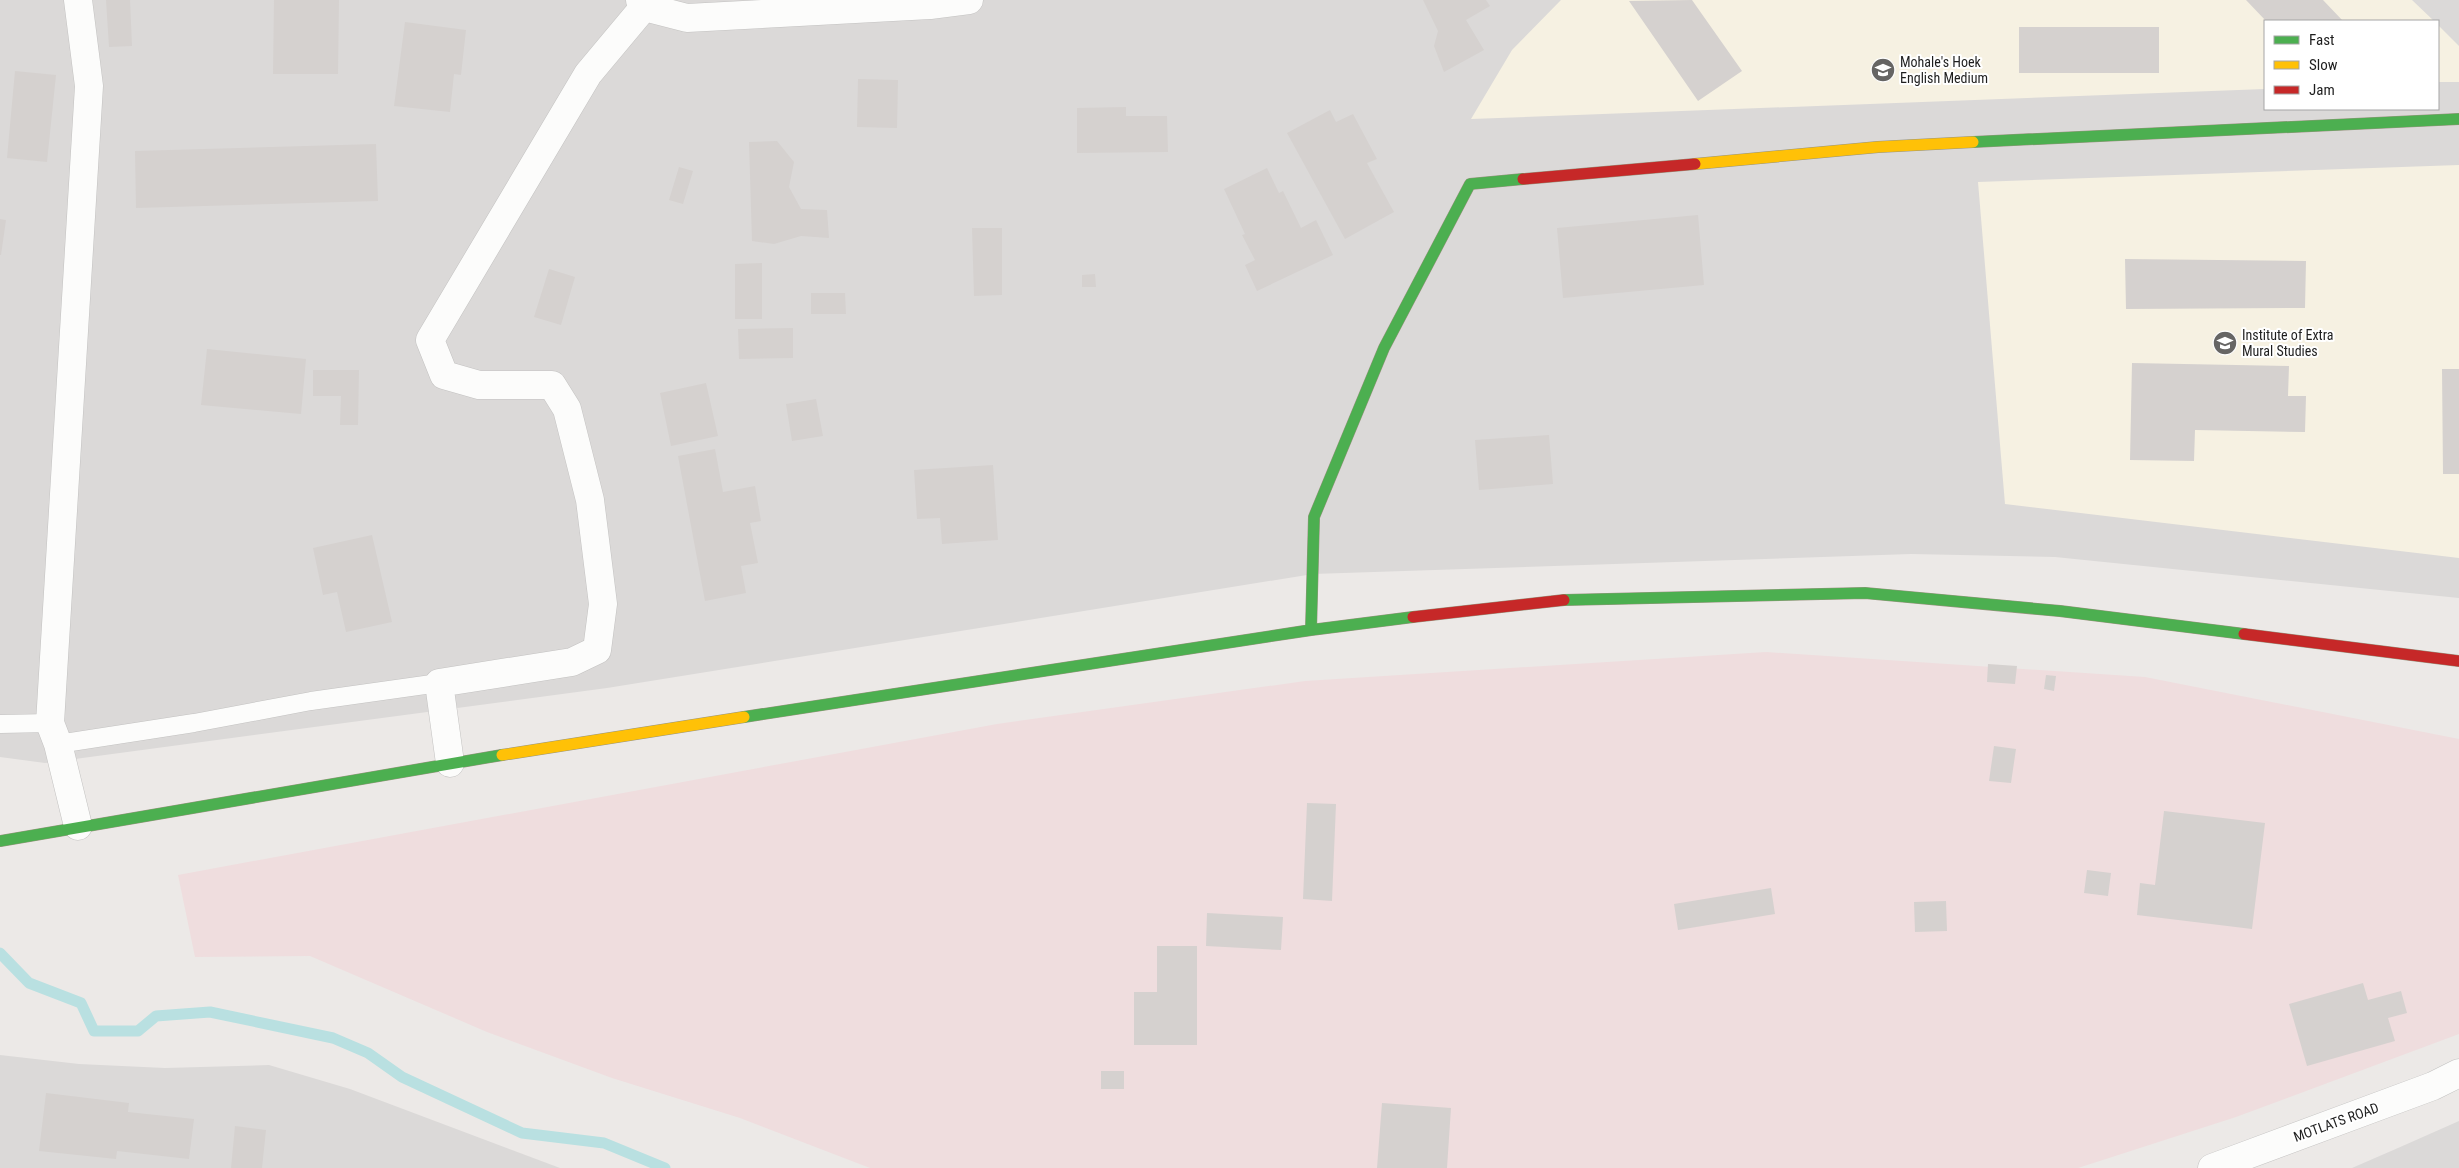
<svg xmlns="http://www.w3.org/2000/svg" width="2459" height="1168" font-family="'Roboto Condensed',sans-serif">
  <style>
    .residential { fill: #dbd9d8; fill-rule: evenodd }
    .commercial { fill: #efddde }
    .education { fill: #f6f1e2 }
    .lines { fill: none; stroke-linecap: round; stroke-linejoin: round }
    .stream { stroke: #b9e0e1; stroke-width: 11 }
    .building { fill: #d5d1cf }
    .lane-casing { stroke: #c3c2c1; stroke-width: 19 }
    .street-casing { stroke: #c3c2c1; stroke-width: 29 }
    .fast-casing { stroke: #97947e; stroke-width: 12 }
    .slow-casing { stroke: #97947e; stroke-width: 12 }
    .jam-casing { stroke: #97947e; stroke-width: 12 }
    .lane { stroke: #fcfcfb; stroke-width: 18 }
    .street { stroke: #fcfcfb; stroke-width: 28 }
    .fast { stroke: #4caf50; stroke-width: 11 }
    .slow { stroke: #ffc107; stroke-width: 11 }
    .jam { stroke: #c62828; stroke-width: 11 }
    .labels { text-anchor: middle; dominant-baseline: central; stroke-width: 4; stroke-linejoin: round; paint-order: stroke }
    .poi-label { font-size: 14px; fill: #1e1e1e; stroke: #fff; text-anchor: start }
    .street-label { font-size: 14px; fill: #1e1e1e; stroke: #fff }
  </style>
  <rect width="100%" height="100%" fill="#ece9e7"/>
  <path class="residential" d="M0 0H2459V598L2055 557 1911 554 1313 574 607 688 45 763 0 757ZM2265 21H2438V109H2265Z
    M0 1055 79 1064 165 1068 269 1065 350 1089 560 1168H0Z
    M2459 1121V1168H2352L2398 1148Z"/>
  <path class="commercial" d="M1766 652 2145 677 2459 739V1034L2236 1117 2078 1168H870L740 1118 612 1078 487 1032 310 956 195 957 178 875 997 724 1305 681Z"/>
  <path class="education" d="M1561 0H2412L2434 21H2265V89L1471 119 1512 50Z
    M2438 25 2459 46V82H2438Z
    M2459 165V558L2005 504 1978 182Z"/>
  <g class="lines">
    <path class="stream" d="M0 953 29 983 81 1003 94 1031H138L156 1016 210 1012 333 1038 368 1053 402 1077 522 1133 604 1143 665 1168"/>
  </g>
  <path class="building" d="M106 0H130L132 46 109 47Z
    M274 0H339L338 74H273Z
    M1423 0H1486L1490 6 1466 20 1484 50 1444 72 1434 46 1438 31Z
    M1692 0 1742 71 1698 101 1629 1Z
    M2246 0H2323L2343 21H2266Z
    M405 22 466 30 461 75 454 74 450 112 394 106Z
    M2019 27H2159V73H2019Z
    M15 71 56 75 47 162 7 158Z
    M858 79 898 80 897 128 857 127Z
    M1126 107V116H1167L1168 152 1077 153V108Z
    M1330 110 1336 122 1353 114 1377 159 1367 163 1394 212 1345 239 1287 133Z
    M777 141 794 162 789 187 801 209 827 210 829 238 801 236 774 244 752 241 749 142Z
    M376 144 378 201 136 208 135 151Z
    M679 167 693 171 683 204 669 200Z
    M1267 168 1279 193 1283 191 1301 228 1316 220 1333 255 1257 291 1245 265 1255 260 1242 235 1245 234 1224 189Z
    M1698 215 1704 285 1563 298 1557 228Z
    M0 219 6 220 1 255H0Z
    M972 228H1002V295L974 296Z
    M2125 259 2306 261 2305 308 2126 309Z
    M762 263V319H735V264Z
    M549 269 575 277 561 325 534 317Z
    M1095 274 1096 287H1082V275Z
    M811 293H845L846 314H811Z
    M793 328V358L739 359 738 329Z
    M207 349 306 359 301 414 201 405Z
    M2132 363 2289 366 2288 396H2306L2305 432 2195 430 2194 461 2130 460Z
    M2442 369H2459V474H2443Z
    M313 370H359L358 425H340L341 396H313Z
    M706 383 718 436 671 446 660 393Z
    M816 399 823 436 792 441 786 404Z
    M1549 435 1553 484 1479 490 1475 440Z
    M715 449 723 492 755 486 761 521 750 523 758 563 741 566 746 593 705 601 678 456Z
    M993 465 998 540 942 544 940 518 917 519 914 470Z
    M372 535 392 622 346 632 337 592 323 595 313 548Z
    M1988 664 2017 666 2015 684 1987 682Z
    M2046 675 2056 676 2054 691 2044 689Z
    M1994 746 2016 749 2011 783 1989 781Z
    M1307 803 1336 804 1332 901 1303 899Z
    M2164 811 2265 823 2252 929 2137 915 2140 883 2155 885Z
    M2087 870 2111 873 2108 896 2084 893Z
    M1771 888 1775 914 1678 930 1674 904Z
    M1946 901 1947 931 1915 932 1914 902Z
    M1207 913 1283 917 1281 950 1206 946Z
    M1157 946H1197V1045H1134V992H1157Z
    M2363 983 2368 1000 2401 991 2407 1013 2388 1018 2395 1041 2307 1066 2289 1004Z
    M1101 1071H1124V1089H1101Z
    M46 1093 129 1103 128 1112 194 1119 189 1159 117 1151 116 1159 39 1151Z
    M1382 1103 1451 1108 1447 1168H1377Z
    M235 1126 266 1130 262 1168H231Z"/>
  <g class="lines">
    <g class="lane-casing">
      <path id="lane" d="M0 724 50 723
        M58 744 194 723 311 701 439 683"/>
    </g>
    <g class="street-casing">
      <path id="street" d="M78 0 89 86 50 723 58 744 78 826
        M640 0 644 7 687 18 930 5 969 0
        M450 763 439 683 572 662 597 650 603 604 590 500 567 409 552 385H479L444 375 430 340 588 74 644 7
        M2212 1168 2433 1086 2459 1073"/>
    </g>
    <g class="fast-casing">
      <path id="fast" d="M1973 142 2459 119
        M1564 600 1865 593 2060 611 2244 634
        M1311 630 1314 517 1384 348 1470 184 1523 179
        M744 717 1311 630 1413 617
        M0 841 502 755"/>
    </g>
    <g class="slow-casing">
      <path id="slow" d="M1695 164 1878 147 1973 142
        M502 755 744 717"/>
    </g>
    <g class="jam-casing">
      <path id="jam" d="M1523 179 1695 164
        M1413 617 1564 600
        M2244 634 2459 661"/>
    </g>
    <use href="#lane" class="lane"/>
    <use href="#street" class="street"/>
    <use href="#fast" class="fast"/>
    <use href="#slow" class="slow"/>
    <use href="#jam" class="jam"/>
  </g>
  <defs>
    <g id="school-disc" transform="scale(1.25)"><circle r="9.5" fill="#666564" stroke="#fff"/><path d="M0-5L7-2L0 1L-7-2ZM-4 1L0 2.5L4 1V4Q0 6-4 4Z" fill="#fff"/></g>
    <g id="university-disc" transform="scale(1.25)"><circle r="9.5" fill="#666564" stroke="#fff"/><path d="M0-5L7-2L0 1L-7-2ZM-4 1L0 2.5L4 1V4Q0 6-4 4Z" fill="#fff"/></g>
  </defs>
  <g fill-rule="evenodd">
    <use href="#school-disc" x="1883" y="70"/>
    <use href="#university-disc" x="2225" y="343"/>
  </g>
  <g class="labels">
    <g class="poi-label">
      <text x="1900" y="62">Mohale's Hoek<tspan x="1900" dy="16">English Medium</tspan></text>
      <text x="2242" y="335">Institute of Extra<tspan x="2242" dy="16">Mural Studies</tspan></text>
    </g>
    <g class="street-label">
      <text transform="translate(2336 1122) rotate(-20)">MOTLATS ROAD</text>
    </g>
  </g>
  <rect x="2264" y="20" width="175" height="90" fill="#ffffff" stroke="#a5a5a5"/>
  <rect x="2274" y="36" width="25" height="8" fill="#4caf50" stroke="#a5a5a5"/>
  <text x="2309" y="45" font-size="15" fill="#1e1e1e">Fast</text>
  <rect x="2274" y="61" width="25" height="8" fill="#ffc107" stroke="#a5a5a5"/>
  <text x="2309" y="70" font-size="15" fill="#1e1e1e">Slow</text>
  <rect x="2274" y="86" width="25" height="8" fill="#c62828" stroke="#a5a5a5"/>
  <text x="2309" y="95" font-size="15" fill="#1e1e1e">Jam</text>
</svg>
